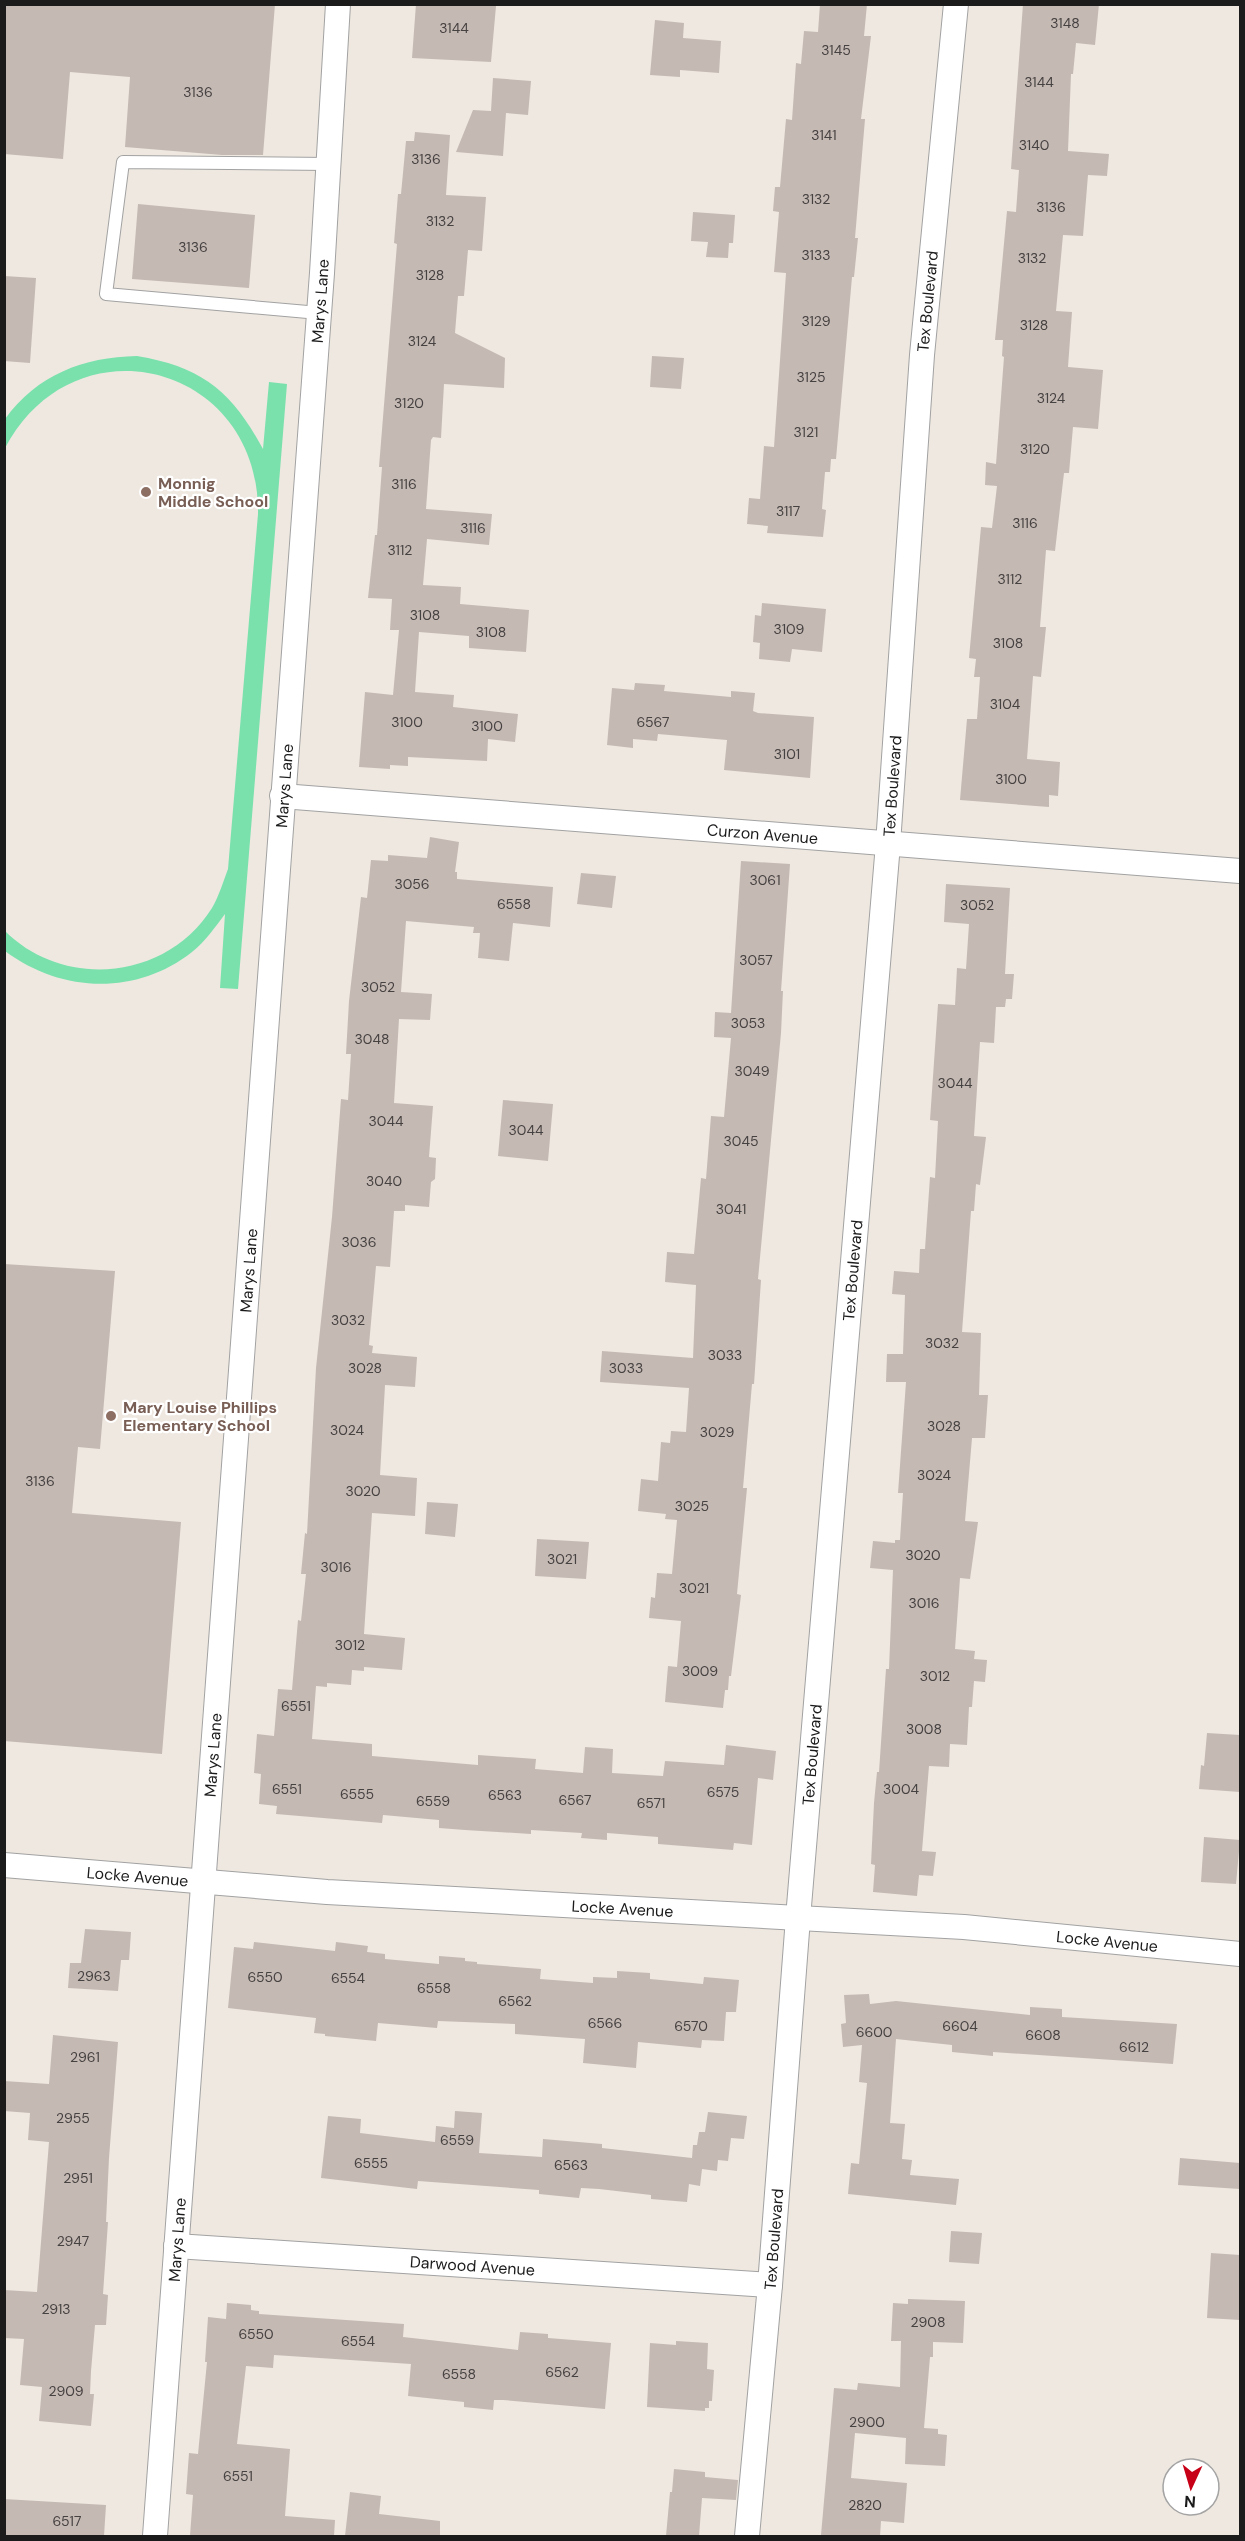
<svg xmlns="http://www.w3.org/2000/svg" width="1245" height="2541" font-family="'DM Sans',sans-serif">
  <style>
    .pitch { fill: #7ae1ad }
    .building { fill: #c5b9b4 }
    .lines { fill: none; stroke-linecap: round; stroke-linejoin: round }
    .lane-casing { stroke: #a2a2a2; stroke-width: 14 }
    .street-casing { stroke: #a2a2a2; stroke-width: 26 }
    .lane { stroke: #fff; stroke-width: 12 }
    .street { stroke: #fff; stroke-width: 24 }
    .education-dot { fill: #8d6e63; stroke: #fff; stroke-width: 2 }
    .labels { text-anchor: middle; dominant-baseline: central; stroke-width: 4.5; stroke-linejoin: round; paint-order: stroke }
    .number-label { font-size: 14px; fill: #464241 }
    .street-label { font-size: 16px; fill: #1b1b1b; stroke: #fff }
    .education-label { font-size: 16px; font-weight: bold; fill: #785e54; stroke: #fff; text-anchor: start }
  </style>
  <rect width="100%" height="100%" fill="#eee8e0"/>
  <path class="pitch" d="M137 356C203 367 232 392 263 449L269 382 287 384 238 989 220 988 225 914C215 927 206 941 192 952 136 996 61 993 5 951V931C64 990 167 980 212 908 219 896 223 882 228 869L258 514C260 364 75 316 5 448V419C37 375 83 357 137 356Z"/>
  <path class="building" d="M4 4H275L263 155H222L125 147 130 77 70 72 63 159 4 154Z
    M416 4 496 6 491 62 412 58Z
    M820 4H867L864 36H871L861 119H865L855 238H858L854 277H852L836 459H831L830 472H825L822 509 826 510 823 537 767 533 768 526 747 524 749 498 760 499 764 446 774 447 786 273 774 272 779 212 773 211 775 187H780L786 119 792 120 796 63 801 64 804 31 818 32Z
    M1023 4H1099L1095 45 1076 43 1073 74H1071L1068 151 1109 154 1107 176 1088 175 1083 236 1063 235 1056 311 1072 312 1068 367 1103 370 1098 429 1073 427 1069 473H1064L1055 551 1046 550 1040 627H1046L1041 677 1033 676 1027 759 1060 762 1058 796 1049 795V807L960 800 967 719H977L980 677H974L976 659 969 658 981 527 992 528 997 486 985 485 986 462 996 464 1004 357 1002 356 1003 340H995L1007 211 1016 212 1019 170 1011 169Z
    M655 20 684 23 683 38 721 41 719 73 680 70V77L650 75Z
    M493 78 531 81 528 115 506 113 503 156 456 152 473 110 491 111Z
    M415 132 450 135 446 195 486 197 482 251 468 250 464 296H458L455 333 505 358 504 388 444 384 441 438 433 437 431 440 426 509 492 514 489 545 427 539 423 585 461 587 460 604 529 610 526 652 469 648V636L419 632 415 692 454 695 453 707 518 714 515 742 488 739 487 761 408 757V766L390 765V769L359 767 365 692 393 695 399 630H390L392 599 368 598 375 535H377L382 467H379L397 244 394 243 398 194H401L406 141H414Z
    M138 204 255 215 249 288 132 279Z
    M693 212 735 215 733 243H729L728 258 706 257 708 242 691 241Z
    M4 276 36 278 30 363 4 361Z
    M652 356 684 358 681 389 650 387Z
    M762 603 826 609 822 652 792 649 790 662 759 659 760 643 753 642 755 615 761 616Z
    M635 683 665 685 664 691 731 697V691L755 693 753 711 758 713 814 717 810 778 724 770 727 740 658 734 657 741 633 739V748L607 745 612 688 634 690Z
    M430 837 459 842 455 872H457V879L553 887 550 927 513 923 509 961 478 958 480 933H473L474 927 406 921 401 992 432 994 430 1020 399 1019 394 1103 433 1106 429 1157 436 1158 435 1179 431 1182 429 1207 405 1205V1211H394L390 1267 376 1266 369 1345 373 1346 372 1353 417 1357 415 1387 385 1385 380 1475 417 1478 415 1516 372 1513 364 1634 405 1638 402 1670 364 1667V1671L352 1670 351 1685 327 1683V1687L316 1686 312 1739 372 1744V1756L478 1765V1755L536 1759 535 1769 583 1773 585 1747 613 1749 612 1773 663 1776 665 1761 724 1765 726 1745 776 1751 773 1780 758 1778 752 1845 734 1843 733 1850 658 1844V1837L607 1833V1840L581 1838 582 1833 531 1830V1834L465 1830 439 1828V1820L383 1815 382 1823 276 1814 277 1806 259 1804 261 1774 254 1773 257 1734 274 1736 278 1689 292 1690 298 1620 301 1621 306 1574H301L305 1533 307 1534 316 1368 332 1217 341 1099 348 1100 351 1054H346L349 1001 361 897 367 898 371 860 388 861V855L427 858Z
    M741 861 790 864 781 991H783L781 1033 758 1279 761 1280 754 1384H752L743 1488H747L737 1594 741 1595 731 1676H729L728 1690H725L723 1708 665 1702 668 1666 677 1667 681 1621 649 1618 651 1597 655 1598 657 1573 672 1574 677 1520 665 1519 666 1514 638 1511 641 1479 658 1481 661 1442 670 1443 671 1431 686 1432 689 1388 600 1382 602 1351 693 1358 696 1285 665 1282 667 1252 694 1254 701 1178 706 1179 711 1116 724 1117 731 1038 714 1037 715 1012 731 1013Z
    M581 873 616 876 612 908 577 904Z
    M946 884 1010 888 1005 974H1014L1012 999H1006L1005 1007H996L994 1043 980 1042 974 1136 986 1137 980 1185 976 1184 974 1211H971L962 1332 981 1333 979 1395H988L985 1438H972L965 1521 978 1522 970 1579 960 1578 955 1649 975 1651 974 1659 987 1660 985 1682 974 1681 972 1707H969L967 1745 950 1744 949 1767 929 1766 922 1851 936 1852 933 1876 919 1875 917 1896 873 1892 875 1865 871 1864 874 1803 877 1772H879L886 1669H889L893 1570 870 1568 873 1541 895 1543V1540H900L903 1493H898L906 1382H886L887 1354H903L905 1295 892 1294 894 1271 919 1273 920 1249H925L930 1177 935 1178 938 1121 930 1120 938 1004 955 1005 957 968 966 969 969 924 944 922Z
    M503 1100 553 1104 548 1161 498 1156Z
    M4 1264 115 1271 100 1449 78 1447 72 1513 181 1522 162 1754 4 1741Z
    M427 1502 458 1504 455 1537 425 1534Z
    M537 1539 589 1542 586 1579 535 1576Z
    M1207 1733 1240 1735V1792L1199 1789 1201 1765 1204 1766Z
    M1204 1837 1240 1840 1236 1884 1201 1882Z
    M85 1929 131 1932 129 1960H121L118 1991 68 1988 70 1963H81Z
    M254 1942 335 1951 336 1942 368 1946 367 1952 385 1954V1959L439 1964V1956L465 1958V1961L477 1962V1964L541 1969 540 1979 593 1983V1977L617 1978V1971L650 1973V1979L703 1984 704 1977 739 1980 736 2012H726L724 2041 702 2040 701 2048 638 2042 636 2068 583 2063 585 2039 515 2034V2024L438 2021 437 2028 378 2023 376 2041 325 2036V2034L314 2033 316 2018 228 2008 234 1947 253 1949Z
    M869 1994 870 2004 896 2001 1030 2015V2007L1062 2009V2017L1177 2024 1173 2064 993 2052V2056L952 2052V2045L896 2039 890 2123 905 2124 902 2159 912 2160 910 2175 959 2179 956 2205 848 2194 851 2163 859 2164 867 2083 859 2082 862 2045 843 2047 841 2024 846 2023 844 1995Z
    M53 2035 118 2042 109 2158 106 2222H108L103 2294 108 2295 106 2325H95L91 2371 90 2394H94L91 2426 39 2421 42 2387 20 2385 24 2339 4 2338V2290L37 2292 49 2142 28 2140 30 2113 4 2111V2081L49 2084Z
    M455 2111 482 2113 479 2153 542 2157 543 2139 602 2144V2148L692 2158 693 2145H697L699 2132H705L708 2112 747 2116 744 2139 731 2138 728 2161 718 2160 717 2171 702 2169 700 2186 689 2184 687 2202 651 2199V2195L599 2189 581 2188 579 2198 539 2194V2190L418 2181 417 2189 321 2178 328 2116 361 2119 360 2133 435 2142 436 2126 454 2128Z
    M1180 2158 1240 2163V2189L1178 2185Z
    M951 2231 982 2233 979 2264 949 2262Z
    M1211 2253 1240 2255V2320L1207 2318Z
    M908 2299 965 2301 963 2343 933 2342V2357H930L924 2428 938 2429V2434L947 2435 945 2466 905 2464 906 2438 855 2433 851 2478 907 2483 904 2523 881 2521 880 2536 821 2535 834 2388 857 2390 858 2383 900 2387 901 2341H891L893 2303 908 2304Z
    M227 2303 251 2305V2310L259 2311V2314L404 2324 403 2337 518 2350 520 2332 548 2334V2338L611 2343 605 2409 503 2400H494L493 2410 464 2407V2402L408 2396 411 2364 274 2355 273 2368 246 2366 237 2444 290 2449 285 2516 335 2520 334 2536H190L193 2495 186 2494 189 2453 198 2454 207 2362H205L208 2317 226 2319Z
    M676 2341 708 2343 707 2369 714 2370 712 2401H709V2408H705V2411L647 2407 650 2343 676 2345Z
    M674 2469 705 2472V2477L738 2480 736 2500 702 2498 699 2536H666L670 2492H672Z
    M350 2492 381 2496 379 2514 440 2521V2536H345Z
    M4 2499 106 2505 104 2536H4Z"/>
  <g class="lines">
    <g class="lane-casing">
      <path id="lane" d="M319 313 106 294 123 162 329 164"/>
    </g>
    <g class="street-casing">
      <g id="street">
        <path id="s1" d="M282 796 1240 871"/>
        <path id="s2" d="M4 1865 327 1892 964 1927 1240 1954"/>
        <path id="s3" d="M176 2246 770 2285"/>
        <path id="s4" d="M155 2536 322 273 338 4"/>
        <path id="s5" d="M747 2536 770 2285 798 1918 888 844 922 355 956 4"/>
      </g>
    </g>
    <use href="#lane" class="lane"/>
    <use href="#street" class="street"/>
  </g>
  <g class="education-dot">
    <circle cx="146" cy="492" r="6"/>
    <circle cx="111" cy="1416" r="6"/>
  </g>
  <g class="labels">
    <g class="number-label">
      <text x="1065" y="23">3148</text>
      <text x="454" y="28">3144</text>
      <text x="836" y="50">3145</text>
      <text x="1039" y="82">3144</text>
      <text x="198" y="92">3136</text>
      <text x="824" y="135">3141</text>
      <text x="1034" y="145">3140</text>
      <text x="426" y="159">3136</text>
      <text x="816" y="199">3132</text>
      <text x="1051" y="207">3136</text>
      <text x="440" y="221">3132</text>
      <text x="193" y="247">3136</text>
      <text x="816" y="255">3133</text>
      <text x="1032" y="258">3132</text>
      <text x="430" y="275">3128</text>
      <text x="816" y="321">3129</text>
      <text x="1034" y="325">3128</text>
      <text x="422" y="341">3124</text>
      <text x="811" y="377">3125</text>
      <text x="1051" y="398">3124</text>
      <text x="409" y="403">3120</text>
      <text x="806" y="432">3121</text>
      <text x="1035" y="449">3120</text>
      <text x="404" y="484">3116</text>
      <text x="788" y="511">3117</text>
      <text x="1025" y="523">3116</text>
      <text x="473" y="528">3116</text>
      <text x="400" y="550">3112</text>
      <text x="1010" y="579">3112</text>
      <text x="425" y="615">3108</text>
      <text x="789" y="629">3109</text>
      <text x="491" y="632">3108</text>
      <text x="1008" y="643">3108</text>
      <text x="1005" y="704">3104</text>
      <text x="407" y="722">3100</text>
      <text x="653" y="722">6567</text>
      <text x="487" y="726">3100</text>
      <text x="787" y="754">3101</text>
      <text x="1011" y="779">3100</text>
      <text x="765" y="880">3061</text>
      <text x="412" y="884">3056</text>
      <text x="514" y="904">6558</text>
      <text x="977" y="905">3052</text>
      <text x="756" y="960">3057</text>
      <text x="378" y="987">3052</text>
      <text x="748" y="1023">3053</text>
      <text x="372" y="1039">3048</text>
      <text x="752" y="1071">3049</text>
      <text x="955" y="1083">3044</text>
      <text x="386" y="1121">3044</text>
      <text x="526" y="1130">3044</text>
      <text x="741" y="1141">3045</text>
      <text x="384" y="1181">3040</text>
      <text x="731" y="1209">3041</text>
      <text x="359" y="1242">3036</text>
      <text x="348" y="1320">3032</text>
      <text x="942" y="1343">3032</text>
      <text x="725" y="1355">3033</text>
      <text x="365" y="1368">3028</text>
      <text x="626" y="1368">3033</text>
      <text x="944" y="1426">3028</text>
      <text x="347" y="1430">3024</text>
      <text x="717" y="1432">3029</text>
      <text x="934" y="1475">3024</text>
      <text x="40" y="1481">3136</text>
      <text x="363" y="1491">3020</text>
      <text x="692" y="1506">3025</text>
      <text x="923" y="1555">3020</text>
      <text x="562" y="1559">3021</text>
      <text x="336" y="1567">3016</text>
      <text x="694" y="1588">3021</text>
      <text x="924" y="1603">3016</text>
      <text x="350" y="1645">3012</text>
      <text x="700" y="1671">3009</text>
      <text x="935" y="1676">3012</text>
      <text x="296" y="1706">6551</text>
      <text x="924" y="1729">3008</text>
      <text x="287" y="1789">6551</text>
      <text x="901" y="1789">3004</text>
      <text x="723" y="1792">6575</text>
      <text x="357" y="1794">6555</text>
      <text x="505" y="1795">6563</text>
      <text x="575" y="1800">6567</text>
      <text x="433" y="1801">6559</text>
      <text x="651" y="1803">6571</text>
      <text x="94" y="1976">2963</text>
      <text x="265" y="1977">6550</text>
      <text x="348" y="1978">6554</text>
      <text x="434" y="1988">6558</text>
      <text x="515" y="2001">6562</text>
      <text x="605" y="2023">6566</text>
      <text x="691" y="2026">6570</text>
      <text x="960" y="2026">6604</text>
      <text x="874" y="2032">6600</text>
      <text x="1043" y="2035">6608</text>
      <text x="1134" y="2047">6612</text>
      <text x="85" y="2057">2961</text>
      <text x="73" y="2118">2955</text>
      <text x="457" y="2140">6559</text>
      <text x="371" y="2163">6555</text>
      <text x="571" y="2165">6563</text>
      <text x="78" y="2178">2951</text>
      <text x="73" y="2241">2947</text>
      <text x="56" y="2309">2913</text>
      <text x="928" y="2322">2908</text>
      <text x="256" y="2334">6550</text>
      <text x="358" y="2341">6554</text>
      <text x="562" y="2372">6562</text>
      <text x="459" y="2374">6558</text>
      <text x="66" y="2391">2909</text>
      <text x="867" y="2422">2900</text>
      <text x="238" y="2476">6551</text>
      <text x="865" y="2505">2820</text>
      <text x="67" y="2521">6517</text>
    </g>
    <g class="street-label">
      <text stroke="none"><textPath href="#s4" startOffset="2241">Marys Lane</textPath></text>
      <text stroke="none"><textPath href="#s5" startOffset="2242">Tex Boulevard</textPath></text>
      <text stroke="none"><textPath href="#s4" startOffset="1755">Marys Lane</textPath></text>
      <text stroke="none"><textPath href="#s5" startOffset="1756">Tex Boulevard</textPath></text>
      <text stroke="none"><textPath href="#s1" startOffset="482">Curzon Avenue</textPath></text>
      <text stroke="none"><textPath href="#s4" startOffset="1269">Marys Lane</textPath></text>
      <text stroke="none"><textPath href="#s5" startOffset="1270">Tex Boulevard</textPath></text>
      <text stroke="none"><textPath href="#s4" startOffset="783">Marys Lane</textPath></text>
      <text stroke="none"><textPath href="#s5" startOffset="784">Tex Boulevard</textPath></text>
      <text stroke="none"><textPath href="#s2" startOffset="134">Locke Avenue</textPath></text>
      <text stroke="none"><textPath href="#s2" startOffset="620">Locke Avenue</textPath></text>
      <text stroke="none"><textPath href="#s2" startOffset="1106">Locke Avenue</textPath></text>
      <text stroke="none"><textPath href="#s5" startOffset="298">Tex Boulevard</textPath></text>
      <text stroke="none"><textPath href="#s4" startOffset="297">Marys Lane</textPath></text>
      <text stroke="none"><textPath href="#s3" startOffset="297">Darwood Avenue</textPath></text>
    </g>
    <g class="education-label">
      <text x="158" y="483">Monnig<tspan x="158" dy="18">Middle School</tspan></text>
      <text x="123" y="1407">Mary Louise Phillips<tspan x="123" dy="18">Elementary School</tspan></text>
    </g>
  </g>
  <rect width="1245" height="2541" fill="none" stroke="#1b1b1b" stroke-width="12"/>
  <g transform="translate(1191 2487) rotate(184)"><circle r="28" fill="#ffffff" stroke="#a4a4a4" stroke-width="1.5"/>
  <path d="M0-4.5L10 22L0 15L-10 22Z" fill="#c70017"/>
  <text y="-9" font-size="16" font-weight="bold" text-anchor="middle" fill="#1b1b1b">N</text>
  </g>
</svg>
